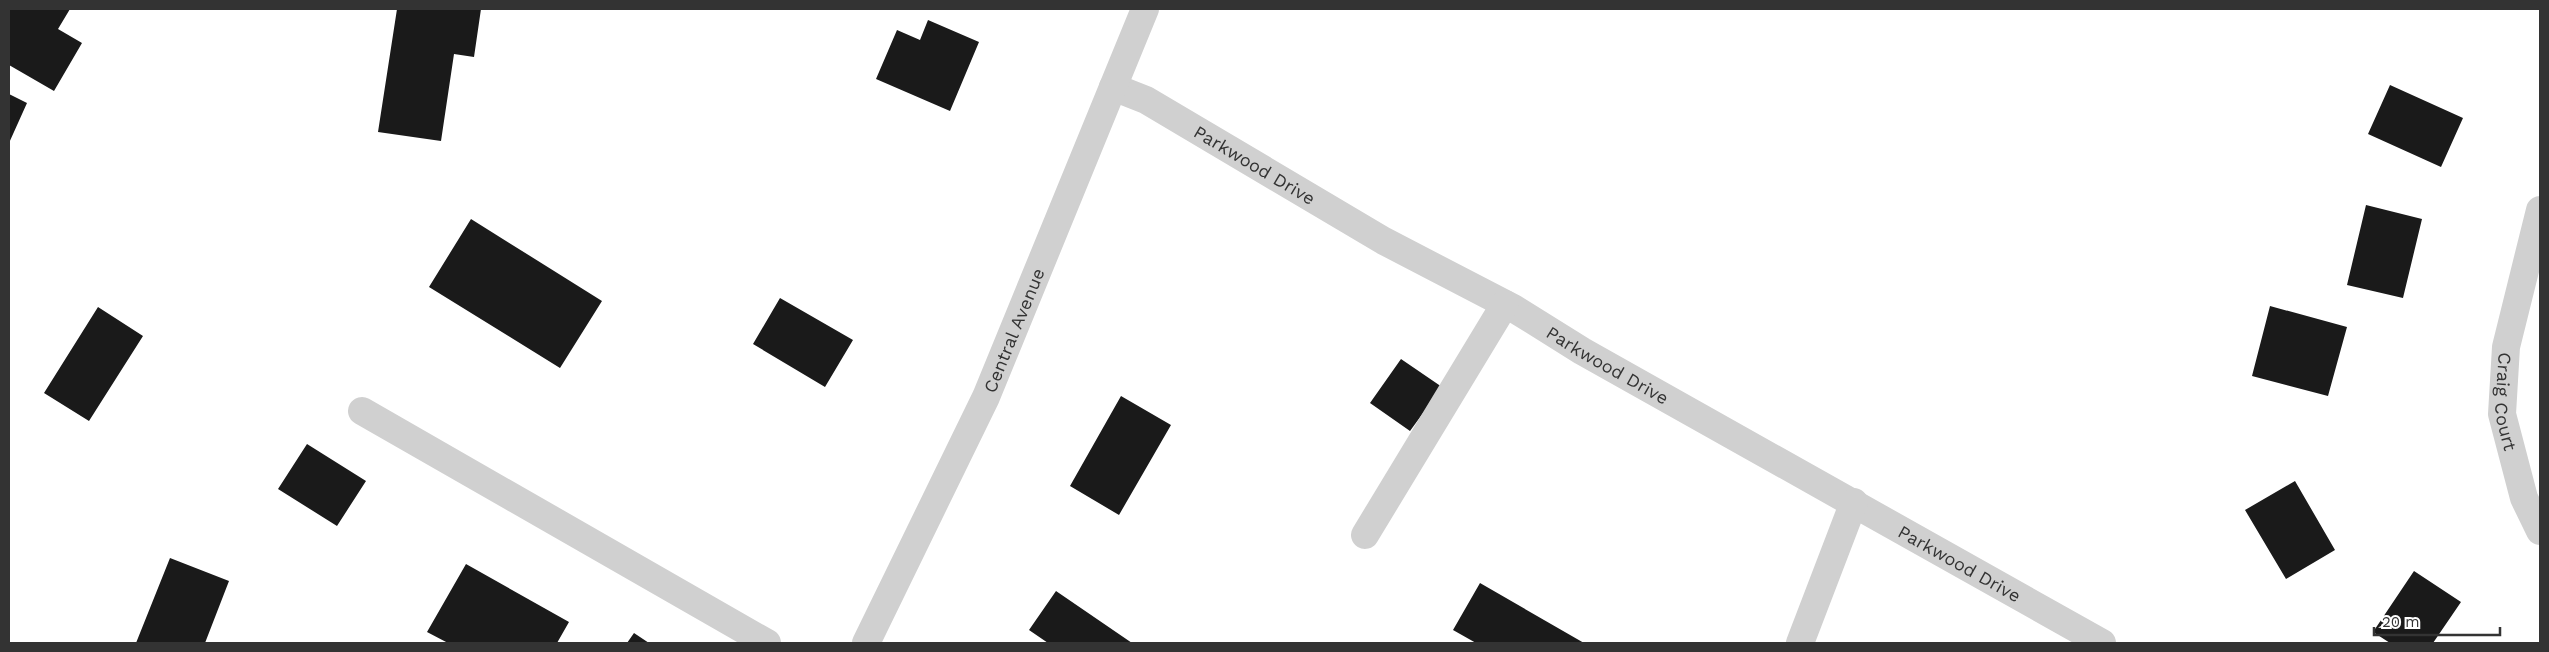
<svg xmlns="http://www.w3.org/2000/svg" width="2549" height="652" font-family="'Work Sans',sans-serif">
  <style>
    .building { fill: #1a1a1a }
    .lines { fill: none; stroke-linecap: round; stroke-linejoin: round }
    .minor { stroke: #d0d0d0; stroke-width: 28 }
    .labels { text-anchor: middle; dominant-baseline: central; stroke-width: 5; stroke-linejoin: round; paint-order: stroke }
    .street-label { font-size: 18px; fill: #333; stroke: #fff }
  </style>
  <rect width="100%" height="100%" fill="#fff"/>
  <path class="building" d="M9 9H70L58 29 82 43 54 91 9 65Z
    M397 9H481L474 57 454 54 441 141 378 132Z
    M928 20 979 42 950 111 876 79 897 30 920 40Z
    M2390 85 2463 118 2441 167 2368 134Z
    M9 94 27 103 9 143Z
    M2366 205 2422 219 2403 298 2347 285Z
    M471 219 602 301 560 368 429 287Z
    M780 298 853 340 825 387 753 344Z
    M2270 306 2347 327 2328 396 2252 376Z
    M98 307 143 336 89 421 44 393Z
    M1401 359 1442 387 1410 431 1370 403Z
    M1121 396 1171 425 1119 515 1070 486Z
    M307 444 366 481 337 526 278 489Z
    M2295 481 2335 550 2286 579 2245 510Z
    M170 558 229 581 205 643H136Z
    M466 564 569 622 557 643H448L427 632Z
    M2414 571 2461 602 2433 643H2390L2373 632Z
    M1480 583 1584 643H1476L1453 630Z
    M1056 591 1132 643H1048L1029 630Z
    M634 633 649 643H627Z"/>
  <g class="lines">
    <g class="minor">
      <path id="s1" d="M1113 87 1146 100 1384 241 1513 308 1582 351 2102 643"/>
      <path id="s2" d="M2540 210 2506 347 2502 414 2524 498 2540 531"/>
      <path d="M362 411 767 643"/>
      <path d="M1365 535 1505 304"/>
      <path id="s3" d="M866 643 986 397 1145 9"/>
      <path d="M1800 643 1854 502"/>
    </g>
  </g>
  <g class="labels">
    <g class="street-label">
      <text stroke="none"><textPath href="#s1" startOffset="162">Parkwood Drive</textPath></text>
      <text stroke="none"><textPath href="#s3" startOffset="346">Central Avenue</textPath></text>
      <text stroke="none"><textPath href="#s1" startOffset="568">Parkwood Drive</textPath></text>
      <text stroke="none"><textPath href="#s2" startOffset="196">Craig Court</textPath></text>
      <text stroke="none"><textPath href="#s1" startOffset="972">Parkwood Drive</textPath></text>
    </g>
  </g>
  <rect width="2549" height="652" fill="none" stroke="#333333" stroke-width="20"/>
  <path d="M2374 627v8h126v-8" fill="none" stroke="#333333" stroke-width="2.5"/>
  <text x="2382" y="627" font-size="15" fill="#333333" stroke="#ffffff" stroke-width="4" paint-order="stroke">20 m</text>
</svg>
